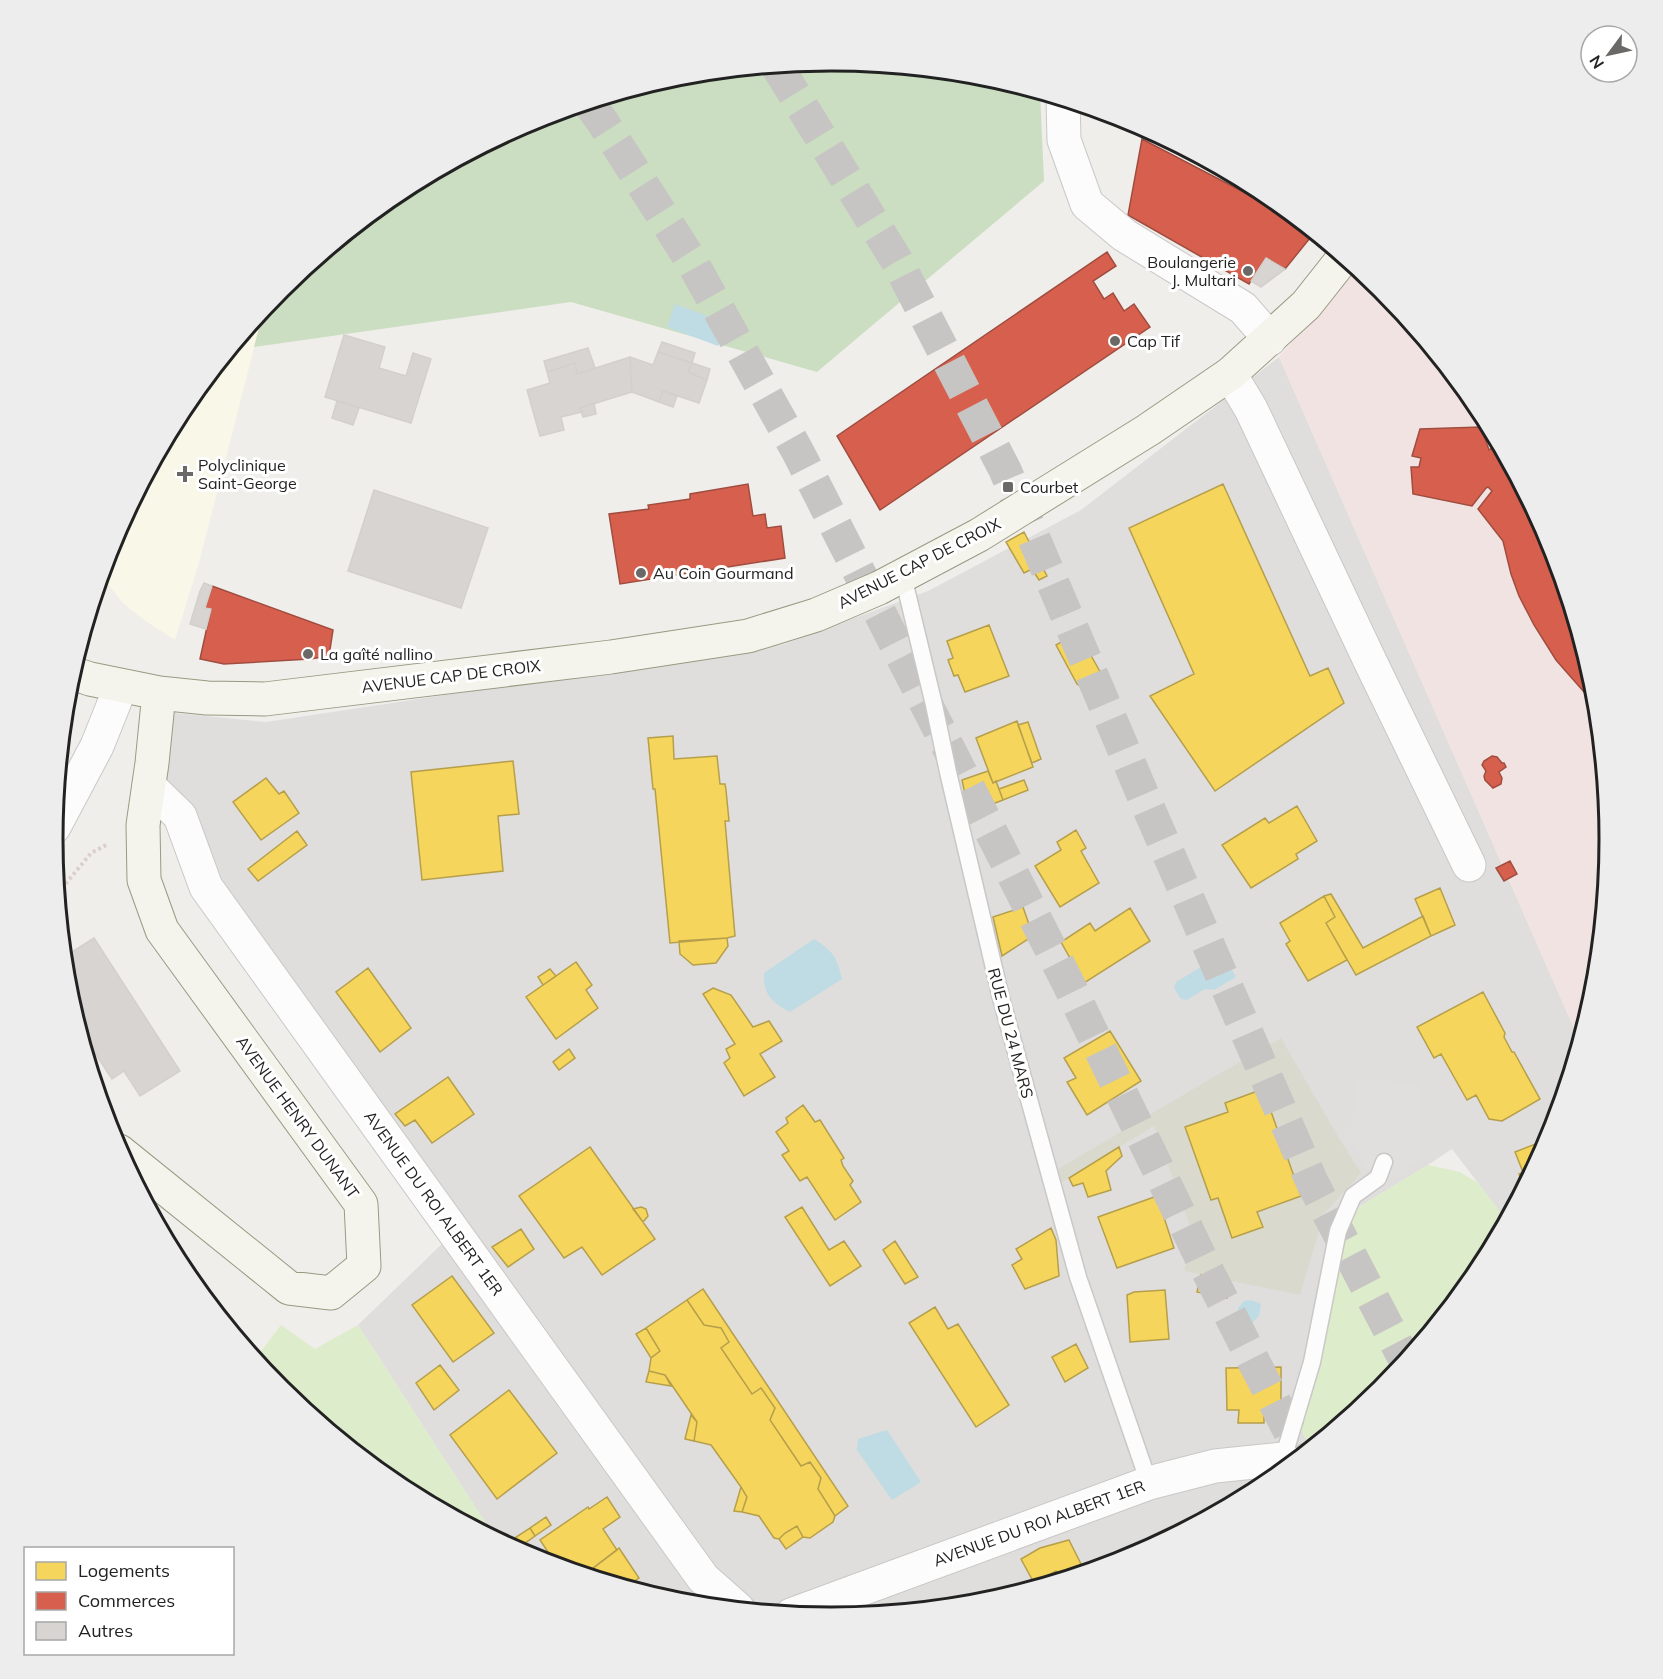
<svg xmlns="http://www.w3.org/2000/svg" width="1663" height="1679" font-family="Mulish,sans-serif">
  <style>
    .residential { fill: #dfdedc }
    .commercial { fill: #f1e3e1 }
    .education { fill: #f8f7e8 }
    .construction { fill: #d9d9cd }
    .grass { fill: #ddeccb }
    .forest { fill: #cbdec1 }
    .parking { fill: #e0dfde }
    .water { fill: #bfdbe3 }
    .homes { fill: #f6d55c; stroke: #b69f4b; stroke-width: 1.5 }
    .shops { fill: #d6604d; stroke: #a04d40; stroke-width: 1.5 }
    .building { fill: #d7d4d2; stroke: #d3d0cc; stroke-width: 1.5 }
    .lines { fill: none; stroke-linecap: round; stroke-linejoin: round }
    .highway-tunnel { stroke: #c7c5c3; stroke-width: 33; stroke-dasharray: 33 16; stroke-linecap: butt }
    .lane-casing { stroke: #c9c8c7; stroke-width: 19 }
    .street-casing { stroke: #c9c8c7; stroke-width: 35 }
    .secondary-casing { stroke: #999a82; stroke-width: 35 }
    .path { stroke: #dccecd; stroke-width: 4; stroke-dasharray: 3 3; stroke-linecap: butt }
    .lane { stroke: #fdfcfc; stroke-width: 16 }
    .street { stroke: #fdfcfc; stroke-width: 33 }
    .secondary { stroke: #f4f4ed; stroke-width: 33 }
    .poi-dot { fill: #6a6968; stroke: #fff; stroke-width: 2 }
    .labels { text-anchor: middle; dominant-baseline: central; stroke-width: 6; stroke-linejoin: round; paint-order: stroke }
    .poi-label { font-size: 16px; fill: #222; stroke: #fff; text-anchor: start }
    .street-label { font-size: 16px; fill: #222; stroke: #fff }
    .rim { fill: none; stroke: #222; stroke-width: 3 }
  </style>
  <rect width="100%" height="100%" fill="#f0eeeb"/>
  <path class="residential" d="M1279 357 1580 1042 1551 1138 1507 1221 1452 1149 1428 1165 1336 1221 1291 1415 1312 1448 1264 1487 1129 1559 983 1604 831 1618 679 1603 533 1559 496 1539 358 1325 445 1241 183 862 160 768 174 713 266 722 784 644 928 591 1081 510Z"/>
  <path class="commercial" d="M1356 267 1383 289 1479 407 1551 542 1596 688 1610 840 1595 992 1580 1042 1279 357Z"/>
  <path class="education" d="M264 309 199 563 175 640 144 620 124 604 107 583 102 574 112 541 184 406Z"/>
  <path class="construction" d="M1281 1038 1336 1133 1361 1173 1324 1214 1300 1295 1184 1271 1194 1237 1154 1126 1059 1184 1055 1171 1200 1085Z"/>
  <path class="grass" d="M1428 1165 1460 1172 1478 1183 1507 1221 1479 1273 1382 1391 1312 1448 1291 1415 1336 1221Z
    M281 1325 315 1349 358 1325 496 1539 398 1487 280 1390 255 1359Z"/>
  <path class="forest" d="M832 61 984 76 1040 92 1044 181 817 372 571 302 254 347 264 309 281 288 399 192 534 120 680 75Z"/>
  <path class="parking" d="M1357 1080 1417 1083 1422 1157 1385 1182 1367 1168 1350 1140Z"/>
  <path class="water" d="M675 304 726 323 718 346 667 327Z
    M814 939C833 951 837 957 842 979L790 1012C772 1003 763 994 764 973Z
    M1223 954 1236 977 1214 990 1205 989 1187 1000 1181 999 1174 988 1176 982Z
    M1251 1300 1261 1304 1259 1316 1253 1322V1330L1249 1341 1240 1343 1233 1339 1237 1323 1238 1308 1244 1301Z
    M887 1430 921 1482 892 1500 857 1450 858 1439Z"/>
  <path class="homes" d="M1223 484 1310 676 1328 668 1344 703 1215 791 1150 696 1194 674 1129 528Z
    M1024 532 1047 576 1039 580 1032 569 1024 573 1006 542Z
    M989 625 1009 676 965 692 958 675 954 676 948 660 953 658 947 641Z
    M1078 632 1103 677 1080 686 1077 684 1056 645Z
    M1103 677 1102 679 1115 698 1089 706 1080 686Z
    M1017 721 1033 767 993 783 976 738Z
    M1028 722 1041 759 1032 763 1018 725Z
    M673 736 674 759 717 756 720 784H725L726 790 729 821H725L735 936 727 938 670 943 655 789H653L648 738Z
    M513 761 519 814 498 816 503 871 422 880 411 772Z
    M988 771 993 783 996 781 1003 800 969 813 962 780Z
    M266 778 279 794 284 791 299 813 261 840 233 802Z
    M1024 780 1028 790 1003 800 999 789Z
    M1297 806 1317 841 1296 854 1298 859 1251 888 1222 845 1265 818 1269 823Z
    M1076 830 1086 848 1081 851 1099 883 1060 907 1035 866 1061 850 1057 842Z
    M297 831 307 845 258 881 248 869Z
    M1440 888 1455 925 1431 936 1415 899Z
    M1331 894 1363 948 1423 916 1431 936 1356 975 1326 923 1335 917 1324 896Z
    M1324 896 1335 917 1326 923 1347 960 1308 981 1286 944 1290 941 1280 923Z
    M1023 907 1033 936 1002 956 993 917Z
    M1130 908 1150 941 1084 983 1061 942 1090 923 1095 931Z
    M727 938 728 946 716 963 693 965 680 954 679 941Z
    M576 962 592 985 586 990 598 1008 556 1039 526 997Z
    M368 968 411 1028 380 1052 336 992Z
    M550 969 556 976 543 985 538 977Z
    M713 988 731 995 753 1027 769 1021 782 1041 760 1054 775 1077 744 1096 724 1063 730 1058 726 1049 735 1044 703 994Z
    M1483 992 1505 1033 1504 1037 1512 1052H1514L1540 1099 1502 1121 1489 1119 1476 1095 1467 1100 1441 1054 1434 1058 1417 1027Z
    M1110 1031 1141 1081 1087 1115 1067 1082 1076 1078 1064 1058Z
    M569 1049 575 1058 559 1070 553 1062Z
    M448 1077 474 1114 432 1143 415 1120 405 1126 395 1114Z
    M1263 1089 1301 1196 1257 1212 1263 1227 1232 1238 1218 1198 1211 1200 1185 1127 1228 1112 1225 1103Z
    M803 1105 815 1122 820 1120 844 1158 841 1160 843 1166 853 1181 850 1185 861 1202 835 1220 807 1177 800 1181 782 1155 789 1151 776 1132 788 1123 786 1118Z
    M1551 1138 1535 1168 1523 1172 1515 1152Z
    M590 1147 655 1239 602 1275 582 1247 564 1258 519 1196Z
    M1119 1147 1122 1156 1106 1171 1111 1190 1088 1197 1083 1183 1073 1186 1069 1178Z
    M1535 1168 1524 1188 1519 1174Z
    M1157 1196 1174 1248 1117 1268 1098 1217Z
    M641 1207 646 1209 648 1216 643 1222 633 1209Z
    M802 1207 829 1250 844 1241 861 1266 830 1286 785 1217Z
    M1051 1228 1056 1240 1059 1276 1025 1289 1012 1265 1022 1259 1016 1249Z
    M521 1229 534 1249 508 1267 492 1247Z
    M895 1241 918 1277 905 1284 883 1250Z
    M1201 1275 1230 1281 1227 1298 1197 1292Z
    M452 1276 494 1333 453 1362 412 1305Z
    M703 1289 848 1506 835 1516 818 1489 821 1478 810 1462 801 1466 770 1420 775 1408 761 1388 752 1394 721 1348 729 1342 721 1328 704 1325 687 1300Z
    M1165 1290 1169 1339 1130 1342 1127 1295 1134 1292Z
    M687 1300 704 1325 721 1328 729 1342 721 1348 752 1394 761 1388 775 1408 770 1420 801 1466 810 1462 821 1478 818 1489 835 1516 833 1522 810 1538 803 1537 797 1526 785 1533 779 1539 774 1538 759 1516 742 1512 747 1497 741 1487 711 1445 694 1441 697 1422 665 1375 649 1371 651 1358 660 1351 646 1328Z
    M935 1307 948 1329 958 1324 1009 1405 976 1427 909 1323Z
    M646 1328 660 1351 651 1358 636 1334Z
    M1076 1344 1088 1368 1065 1382 1052 1357Z
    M440 1365 459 1390 434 1410 416 1383Z
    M1281 1367V1415H1264V1423H1238L1239 1410H1227L1226 1368Z
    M649 1371 665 1375 671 1386 646 1382Z
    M509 1390 557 1453 497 1499 450 1435Z
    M691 1415 697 1422 694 1441 685 1439Z
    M741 1487 747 1497 742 1512 734 1511Z
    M607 1497 620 1517 603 1529 617 1550 584 1575 558 1567 540 1540 588 1507 589 1509Z
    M546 1517 551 1525 535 1536 530 1528Z
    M797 1526 803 1537 786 1549 779 1539 785 1533Z
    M530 1528 535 1536 515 1550 510 1547 507 1543Z
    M1069 1540 1082 1566 1060 1578 1056 1571 1034 1583 1021 1559 1040 1548Z
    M619 1548 639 1578 626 1587 584 1575Z"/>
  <path class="shops" d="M1142 139 1301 222 1314 233 1285 269 1266 258 1249 284 1128 215Z
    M1107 252 1116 266 1093 281 1104 299 1113 293 1124 311 1134 304 1150 327 880 510 837 436Z
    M1481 427 1489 450 1494 447 1488 431 1491 429 1551 542 1594 683 1584 692 1556 660 1534 625 1519 596 1511 574 1503 541 1478 509 1492 491 1488 487 1486 488 1472 506 1413 494 1411 467H1419L1421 458 1412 456 1420 429Z
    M748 484 753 516 765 514 767 528 781 526 785 558 620 584 609 514 649 509 648 505 690 499V494Z
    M212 586 333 630 329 656 310 659 224 664 200 659 211 609 205 608Z
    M1492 756 1497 757 1502 763H1504L1506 767 1499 772 1502 778 1501 784 1493 788 1485 780 1484 776 1486 771 1482 765 1484 761Z
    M1510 861 1517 874 1504 881 1496 868Z"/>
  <path class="building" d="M1266 258 1285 269 1261 287 1251 281Z
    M344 335 385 347 379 368 406 376 413 353 431 359 411 423 325 397Z
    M662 342 695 353 692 363 658 352Z
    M588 348 595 368 577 374 575 363 547 372 544 361Z
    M658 352 692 363 688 372 707 380 699 403 663 391 659 402 632 392 630 357 653 365Z
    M630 357 632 392 580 408 582 412 561 417 564 430 540 436 527 390 550 383 547 372 575 363 577 374Z
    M692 363 710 369 707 380 688 372Z
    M663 391 677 396 673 407 659 402Z
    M337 401 359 408 353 425 332 418Z
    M594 403 596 414 583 417 580 408Z
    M374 490 488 528 461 608 348 571Z
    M204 583 212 586 205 608 211 609 206 629 190 624 200 591Z
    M94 938 180 1071 140 1096 124 1071 112 1079 95 1053 88 1058 67 991 64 957Z"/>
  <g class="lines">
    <path class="highway-tunnel" d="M777 66 897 261 1005 470 1145 800 1312 1182 1406 1362
      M589 103 602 121 692 262 798 452 1069 985 1201 1258 1302 1456"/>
    <g class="lane-casing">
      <path id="lane" d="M903 576 934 705 948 772 1001 998 1078 1277 1149 1483
        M1283 1459 1312 1362 1338 1231 1353 1196 1378 1178 1384 1162"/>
    </g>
    <g class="street-casing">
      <path id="street" d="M1063 100 1064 140 1087 204 1124 235 1243 308 1270 339
        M1230 374 1251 409 1371 663 1469 865
        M149 786 180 816 206 887 703 1578 738 1609
        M54 827 97 746 121 686
        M791 1615 1149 1483 1215 1466 1283 1459 1289 1467"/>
    </g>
    <g class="secondary-casing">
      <path id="secondary" d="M72 673 90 679 159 693 207 698 265 699 611 657 748 636 816 615 879 588 979 535 1148 430 1230 374 1306 305 1344 257
        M119 1151 289 1288 331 1293 364 1266 361 1204 162 930 144 880 143 825 152 763 159 693"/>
    </g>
    <path class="path" d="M58 893 91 853 108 844"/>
    <use href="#lane" class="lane"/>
    <use href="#street" class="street"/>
    <use href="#secondary" class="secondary"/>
  </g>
  <g class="poi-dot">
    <circle cx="1248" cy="271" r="6"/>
    <circle cx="1115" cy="341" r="6"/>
    <path d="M182 465h6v6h6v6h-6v6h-6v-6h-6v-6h6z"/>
    <rect x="1002" y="481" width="12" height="12" rx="3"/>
    <circle cx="641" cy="573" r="6"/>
    <circle cx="308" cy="654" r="6"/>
  </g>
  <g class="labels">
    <g class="poi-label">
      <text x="1236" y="262" text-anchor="end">Boulangerie<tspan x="1236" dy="18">J. Multari</tspan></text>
      <text x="1127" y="341">Cap Tif</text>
      <text x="198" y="465">Polyclinique<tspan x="198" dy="18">Saint-George</tspan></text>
      <text x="1020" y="487">Courbet</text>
      <text x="653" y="573">Au Coin Gourmand</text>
      <text x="320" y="654">La gaîté nallino</text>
    </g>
    <g class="street-label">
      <text transform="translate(919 563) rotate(-27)">AVENUE CAP DE CROIX</text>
      <text transform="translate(451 676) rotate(-7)">AVENUE CAP DE CROIX</text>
      <text transform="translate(1011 1033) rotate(75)">RUE DU 24 MARS</text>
      <text transform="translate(298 1117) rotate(54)">AVENUE HENRY DUNANT</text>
      <text transform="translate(434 1203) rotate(54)">AVENUE DU ROI ALBERT 1ER</text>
      <text transform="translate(1039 1523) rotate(-20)">AVENUE DU ROI ALBERT 1ER</text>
    </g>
  </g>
  <path d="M0 0H1663V1679H0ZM63 839a768 768 0 1 1 1536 0a768 768 0 1 1-1536 0Z" fill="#ededed" fill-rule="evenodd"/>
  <path class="rim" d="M63 839a768 768 0 1 1 1536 0a768 768 0 1 1-1536 0Z"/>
  <rect x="24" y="1547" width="210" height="108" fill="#ffffff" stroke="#a7a7a7" stroke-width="1.5"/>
  <rect x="36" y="1562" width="30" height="18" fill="#f6d55c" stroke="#a7a7a7" stroke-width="1.5"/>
  <text x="78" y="1577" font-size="18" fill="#222222">Logements</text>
  <rect x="36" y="1592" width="30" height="18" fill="#d6604d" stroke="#a7a7a7" stroke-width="1.5"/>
  <text x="78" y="1607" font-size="18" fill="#222222">Commerces</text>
  <rect x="36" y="1622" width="30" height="18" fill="#d7d4d2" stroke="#a7a7a7" stroke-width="1.5"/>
  <text x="78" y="1637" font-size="18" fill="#222222">Autres</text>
  <g transform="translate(1609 54) rotate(237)"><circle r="28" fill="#ffffff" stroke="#a7a7a7" stroke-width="1.5"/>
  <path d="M0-4.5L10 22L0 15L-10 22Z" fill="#6a6968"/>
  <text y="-9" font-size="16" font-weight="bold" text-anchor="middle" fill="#222222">N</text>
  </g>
</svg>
